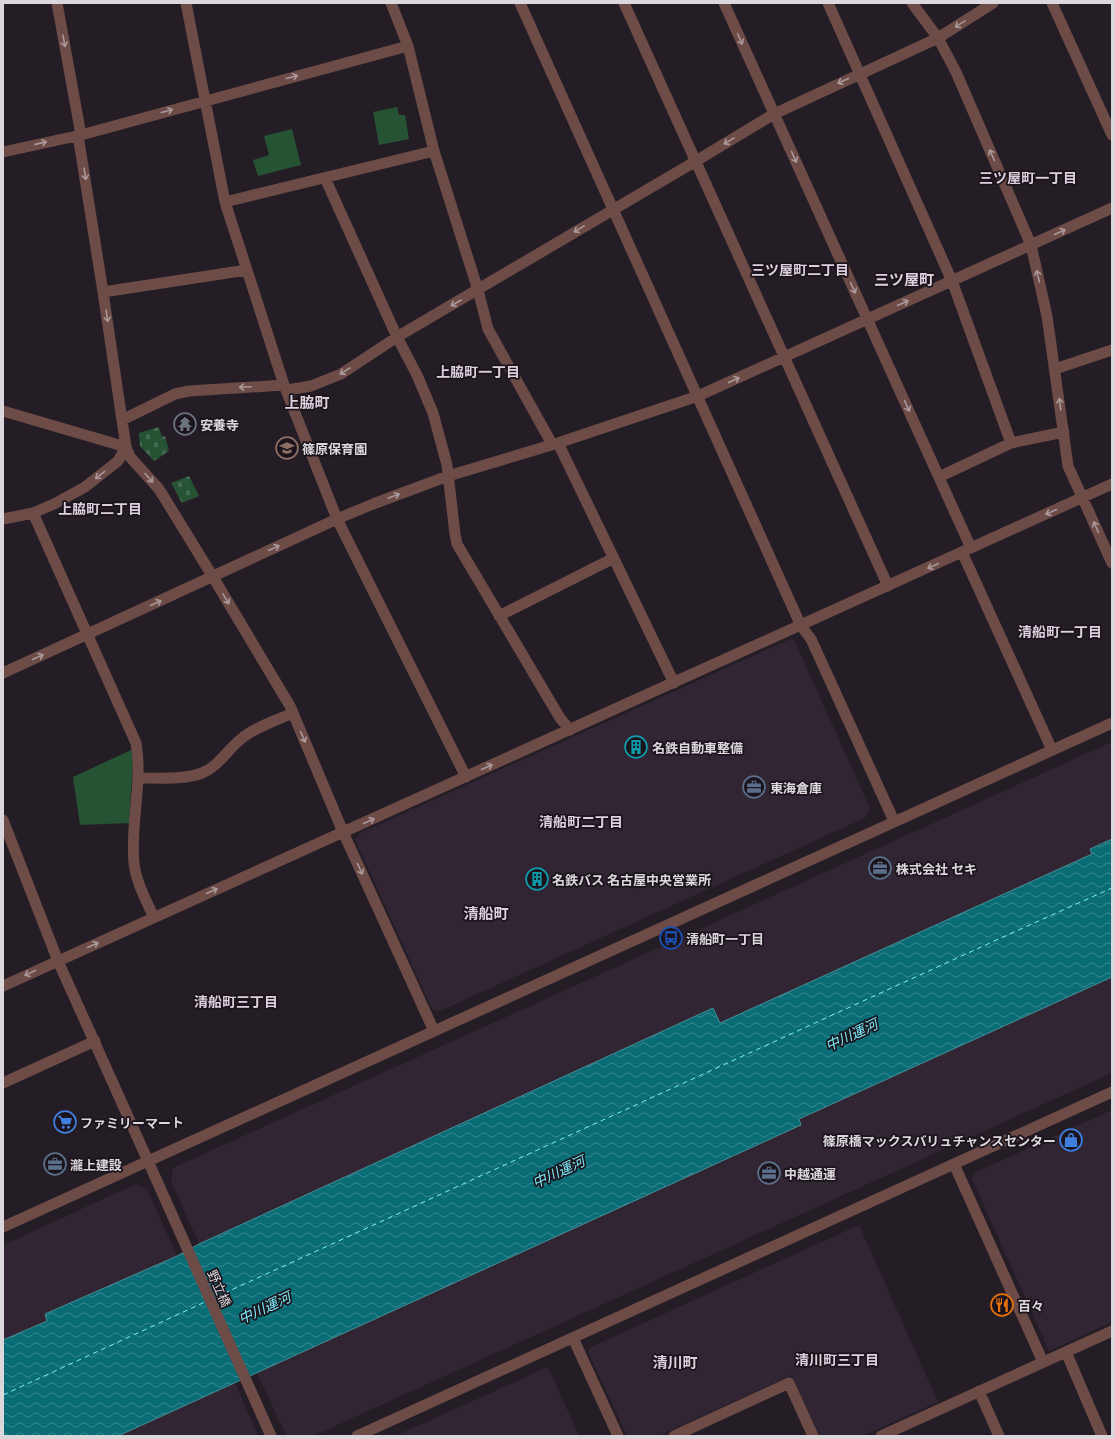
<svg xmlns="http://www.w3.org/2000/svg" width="1115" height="1439" font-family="Georgia,'Noto Sans JP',serif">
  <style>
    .built { fill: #312533 }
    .green { fill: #255334 }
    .cemetery { fill: url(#cemetery-stones) }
    .water { fill: url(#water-waves); stroke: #498d95 }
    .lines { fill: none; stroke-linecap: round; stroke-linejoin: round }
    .ferry { stroke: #7ceefb; stroke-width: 1; stroke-dasharray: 5 4; stroke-linecap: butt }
    .minor { stroke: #6d4c47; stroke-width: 11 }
    .tertiary { stroke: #6d4c47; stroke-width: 11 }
    .oneway { stroke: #aa989a }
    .labels { text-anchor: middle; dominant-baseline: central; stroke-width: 3.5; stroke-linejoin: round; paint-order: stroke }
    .poi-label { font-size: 13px; font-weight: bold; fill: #dcd7dd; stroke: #1b141c; text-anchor: start }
    .street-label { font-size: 13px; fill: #dcd7dd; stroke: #1b141c }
    .neighbourhood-label { font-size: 14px; font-weight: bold; fill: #dbd0dc; stroke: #1b141c }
    .water-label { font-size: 14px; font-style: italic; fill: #7ceefb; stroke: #1b141c }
    .quarter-label { font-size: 15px; font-weight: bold; fill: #dbd0dc; stroke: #1b141c }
  </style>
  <defs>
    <pattern id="cemetery-stones" width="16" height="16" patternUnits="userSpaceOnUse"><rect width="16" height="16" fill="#255334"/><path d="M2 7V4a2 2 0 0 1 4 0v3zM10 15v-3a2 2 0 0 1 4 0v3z" fill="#446b51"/></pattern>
    <pattern id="water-waves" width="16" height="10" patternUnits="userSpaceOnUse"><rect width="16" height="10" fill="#0a6d76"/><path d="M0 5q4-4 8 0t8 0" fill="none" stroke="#39888f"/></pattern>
  </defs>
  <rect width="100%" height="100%" fill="#251d26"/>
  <path class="built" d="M790 639 795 642 870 808 865 818 440 1011 432 1009 355 840 360 833Z
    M1112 742V839L1090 848 1092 854 720 1023 713 1008 199 1244 171 1181 173 1168Z
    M1112 977V1073L313 1436H288L280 1423 257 1373 800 1125 799 1119Z
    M1112 1110V1322L1049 1351 972 1179 974 1173Z
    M136 1184 147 1189 177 1256 45 1314 47 1321 3 1340V1245Z
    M859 1225 938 1402 862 1436H819L792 1375 658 1436H627L588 1352 591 1347Z
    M548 1367 579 1436H395Z
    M235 1383 258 1436H118Z"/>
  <path class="green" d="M397 107 399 115H405L409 139 379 145 373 112Z
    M292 129 301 165 258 176 253 160 269 155 264 136Z
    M131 750 133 761 129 823 80 825 73 777Z"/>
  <path class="cemetery" d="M159 427 162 437 165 436 169 451 154 461 140 446 139 433Z
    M189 476 199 496 182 503 171 483Z"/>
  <path class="water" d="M1112 839V977L799 1119 801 1125 118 1436H3V1340L47 1321 45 1314 177 1256 199 1244 713 1008 720 1023 1092 854 1090 849Z"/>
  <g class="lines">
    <path class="ferry" d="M216 1297 1003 937 1112 888
      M3 1395 205 1302"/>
    <path class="minor" d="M57 3 81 135
      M186 3 225 202 284 385 337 519 466 777
      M391 3 408 46 434 151 478 290 488 329 552 444
      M624 3 888 586
      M724 3 971 548
      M828 3 952 281 1011 443
      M912 3 938 38 956 72 1031 245 1047 316 1068 466 1112 563
      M1052 3 1112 135
      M78 135 103 292 126 447 130 457 159 489 213 577 290 706 343 832 434 1031
      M3 152 81 135 408 46
      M325 178 397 337 417 375 433 413 447 465 455 534 457 544 560 718 570 730
      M225 202 434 151
      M103 292 247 270
      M1055 369 1112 350
      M287 390 311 386 341 374 397 337 696 161 774 114 938 38 993 3
      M3 411 126 447
      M122 420 175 394 189 391 284 385
      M558 443 674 683
      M939 477 1011 443 1064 432
      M33 513 136 743C143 783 130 823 134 863 136 882 146 900 154 918
      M3 519 33 513 54 504 85 487 118 461 126 447
      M962 552 1052 750
      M499 616 614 558
      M3 673 337 519 373 504 448 476 558 443 698 396 1112 208
      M139 778C158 778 184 780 202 773 219 766 227 750 241 739 253 728 277 720 293 713
      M3 986 1112 484
      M3 1083 95 1041
      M954 1164 1043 1362
      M573 1338 618 1436
      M1066 1352 1102 1436
      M979 1391 999 1436
      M674 1436 789 1383 813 1436
      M881 1436 1112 1331"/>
    <path class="tertiary" d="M520 3 801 626 811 639 894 821
      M3 820 58 961 148 1161 271 1436
      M3 1227 1112 723
      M357 1436 1112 1092"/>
  </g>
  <defs><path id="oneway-shaft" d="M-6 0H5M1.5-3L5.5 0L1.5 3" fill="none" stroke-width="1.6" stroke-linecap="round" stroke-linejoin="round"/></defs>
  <g class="oneway">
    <use href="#oneway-shaft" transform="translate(960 24) rotate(148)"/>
    <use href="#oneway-shaft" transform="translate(740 39) rotate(66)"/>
    <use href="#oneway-shaft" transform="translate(64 41) rotate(80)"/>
    <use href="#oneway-shaft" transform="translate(292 77) rotate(-15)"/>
    <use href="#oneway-shaft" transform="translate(843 81) rotate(156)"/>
    <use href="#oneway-shaft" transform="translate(167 111) rotate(-15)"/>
    <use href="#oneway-shaft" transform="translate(729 141) rotate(149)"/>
    <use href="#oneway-shaft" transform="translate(41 143) rotate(-13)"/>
    <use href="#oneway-shaft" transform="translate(992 155) rotate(-114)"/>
    <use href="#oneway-shaft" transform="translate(794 157) rotate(66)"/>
    <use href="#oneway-shaft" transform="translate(85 174) rotate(81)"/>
    <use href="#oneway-shaft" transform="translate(579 229) rotate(149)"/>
    <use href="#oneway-shaft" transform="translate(1060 232) rotate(-24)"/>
    <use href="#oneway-shaft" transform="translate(1038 276) rotate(-103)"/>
    <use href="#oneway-shaft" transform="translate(853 288) rotate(66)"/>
    <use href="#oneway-shaft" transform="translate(456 303) rotate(150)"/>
    <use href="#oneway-shaft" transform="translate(903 303) rotate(-24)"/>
    <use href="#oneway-shaft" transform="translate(107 316) rotate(82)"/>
    <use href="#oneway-shaft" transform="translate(345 371) rotate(149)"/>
    <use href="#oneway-shaft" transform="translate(734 380) rotate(-24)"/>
    <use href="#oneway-shaft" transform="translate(245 387) rotate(177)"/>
    <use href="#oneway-shaft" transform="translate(1060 404) rotate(-97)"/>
    <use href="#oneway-shaft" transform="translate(907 406) rotate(66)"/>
    <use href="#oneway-shaft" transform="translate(100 475) rotate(142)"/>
    <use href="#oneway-shaft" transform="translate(149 478) rotate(48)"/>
    <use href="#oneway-shaft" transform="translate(394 496) rotate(-20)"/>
    <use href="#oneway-shaft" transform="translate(1051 512) rotate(156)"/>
    <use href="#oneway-shaft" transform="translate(1096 527) rotate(-114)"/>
    <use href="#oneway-shaft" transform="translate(274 548) rotate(-25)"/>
    <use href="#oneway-shaft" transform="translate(933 566) rotate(156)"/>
    <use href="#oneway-shaft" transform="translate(226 599) rotate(59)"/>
    <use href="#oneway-shaft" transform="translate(156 603) rotate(-25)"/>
    <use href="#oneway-shaft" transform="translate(38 657) rotate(-25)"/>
    <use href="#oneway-shaft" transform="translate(303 737) rotate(67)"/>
    <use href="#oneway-shaft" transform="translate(487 767) rotate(-24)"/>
    <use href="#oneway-shaft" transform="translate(369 821) rotate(-24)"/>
    <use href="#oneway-shaft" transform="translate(360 869) rotate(65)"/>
    <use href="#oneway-shaft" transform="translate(212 891) rotate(-24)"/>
    <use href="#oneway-shaft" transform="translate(93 945) rotate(-24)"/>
    <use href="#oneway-shaft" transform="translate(30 973) rotate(155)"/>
  </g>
  <defs>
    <g id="temple-ring" transform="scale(1.15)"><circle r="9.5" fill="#1b141c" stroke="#6b7280" stroke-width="1.5"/><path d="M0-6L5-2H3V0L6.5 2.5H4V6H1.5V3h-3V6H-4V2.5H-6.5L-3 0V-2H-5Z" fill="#6b7280"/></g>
    <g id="school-ring" transform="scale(1.15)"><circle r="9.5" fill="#1b141c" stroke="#8d6e63" stroke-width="1.5"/><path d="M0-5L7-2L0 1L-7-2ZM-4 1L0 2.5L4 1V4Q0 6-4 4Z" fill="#8d6e63"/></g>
    <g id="building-ring" transform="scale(1.15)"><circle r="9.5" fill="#1b141c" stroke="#0f9aa8" stroke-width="1.5"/><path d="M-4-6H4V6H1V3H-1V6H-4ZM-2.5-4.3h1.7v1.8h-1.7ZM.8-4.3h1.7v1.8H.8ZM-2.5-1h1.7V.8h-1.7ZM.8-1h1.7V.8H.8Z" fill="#0f9aa8"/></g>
    <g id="office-ring" transform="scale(1.15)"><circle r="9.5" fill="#1b141c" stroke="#5c6f8a" stroke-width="1.5"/><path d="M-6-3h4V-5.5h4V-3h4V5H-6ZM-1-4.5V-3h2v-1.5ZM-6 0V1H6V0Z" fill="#5c6f8a"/></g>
    <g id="bus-ring" transform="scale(1.15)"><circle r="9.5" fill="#1b141c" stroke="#1a4fb4" stroke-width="1.5"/><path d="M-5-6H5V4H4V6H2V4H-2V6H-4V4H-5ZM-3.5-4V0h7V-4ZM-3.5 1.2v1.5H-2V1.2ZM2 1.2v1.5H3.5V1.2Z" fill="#1a4fb4"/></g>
    <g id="supermarket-ring" transform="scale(1.15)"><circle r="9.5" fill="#1b141c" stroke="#3f7fe0" stroke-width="1.5"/><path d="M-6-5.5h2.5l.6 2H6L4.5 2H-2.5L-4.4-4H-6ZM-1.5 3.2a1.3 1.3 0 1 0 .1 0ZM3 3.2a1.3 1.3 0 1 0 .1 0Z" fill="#3f7fe0"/></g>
    <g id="shop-ring" transform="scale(1.15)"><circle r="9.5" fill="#1b141c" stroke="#3f7fe0" stroke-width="1.5"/><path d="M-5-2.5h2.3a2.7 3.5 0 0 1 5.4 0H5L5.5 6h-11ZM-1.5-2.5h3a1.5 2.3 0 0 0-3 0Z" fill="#3f7fe0"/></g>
    <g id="restaurant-ring" transform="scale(1.15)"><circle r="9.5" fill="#1b141c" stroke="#e8710a" stroke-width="1.5"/><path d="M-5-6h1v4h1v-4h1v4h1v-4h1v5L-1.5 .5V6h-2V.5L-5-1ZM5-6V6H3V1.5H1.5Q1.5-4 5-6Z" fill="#e8710a"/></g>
  </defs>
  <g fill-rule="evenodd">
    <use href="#temple-ring" x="185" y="424"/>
    <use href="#school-ring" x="287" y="448"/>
    <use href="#building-ring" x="636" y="747"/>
    <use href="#office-ring" x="754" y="787"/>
    <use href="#office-ring" x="880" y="868"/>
    <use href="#building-ring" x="537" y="879"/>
    <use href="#bus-ring" x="671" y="938"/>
    <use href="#supermarket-ring" x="65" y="1122"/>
    <use href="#shop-ring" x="1071" y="1140"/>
    <use href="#office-ring" x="55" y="1164"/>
    <use href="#office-ring" x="769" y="1173"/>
    <use href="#restaurant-ring" x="1002" y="1305"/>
  </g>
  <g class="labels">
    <g class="poi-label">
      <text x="200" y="424">安養寺</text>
      <text x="302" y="448">篠原保育園</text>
      <text x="652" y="747">名鉄自動車整備</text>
      <text x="770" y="787">東海倉庫</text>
      <text x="896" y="868">株式会社 セキ</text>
      <text x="552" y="879">名鉄バス 名古屋中央営業所</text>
      <text x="686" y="938">清船町一丁目</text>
      <text x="80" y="1122">ファミリーマート</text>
      <text x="1056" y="1140" text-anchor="end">篠原橋マックスバリュチャンスセンター</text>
      <text x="70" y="1164">瀧上建設</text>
      <text x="784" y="1173">中越通運</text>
      <text x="1018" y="1305">百々</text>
    </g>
    <g class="street-label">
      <text transform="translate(220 1288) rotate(66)">野立橋</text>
    </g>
    <g class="neighbourhood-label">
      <text x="1028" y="177">三ツ屋町一丁目</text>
      <text x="800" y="269">三ツ屋町二丁目</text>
      <text x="478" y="371">上脇町一丁目</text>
      <text x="100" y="508">上脇町二丁目</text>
      <text x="1060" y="631">清船町一丁目</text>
      <text x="581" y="821">清船町二丁目</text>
      <text x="236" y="1001">清船町三丁目</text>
      <text x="837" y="1359">清川町三丁目</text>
    </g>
    <g class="water-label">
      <text transform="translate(851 1034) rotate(-25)">中川運河</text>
      <text transform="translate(558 1171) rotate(-25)">中川運河</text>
      <text transform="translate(264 1307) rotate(-25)">中川運河</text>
    </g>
    <g class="quarter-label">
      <text x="904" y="278">三ツ屋町</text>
      <text x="307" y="401">上脇町</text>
      <text x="486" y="912">清船町</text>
      <text x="675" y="1361">清川町</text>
    </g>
  </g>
  <rect width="1115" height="1439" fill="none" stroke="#dcd7dd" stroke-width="8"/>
</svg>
